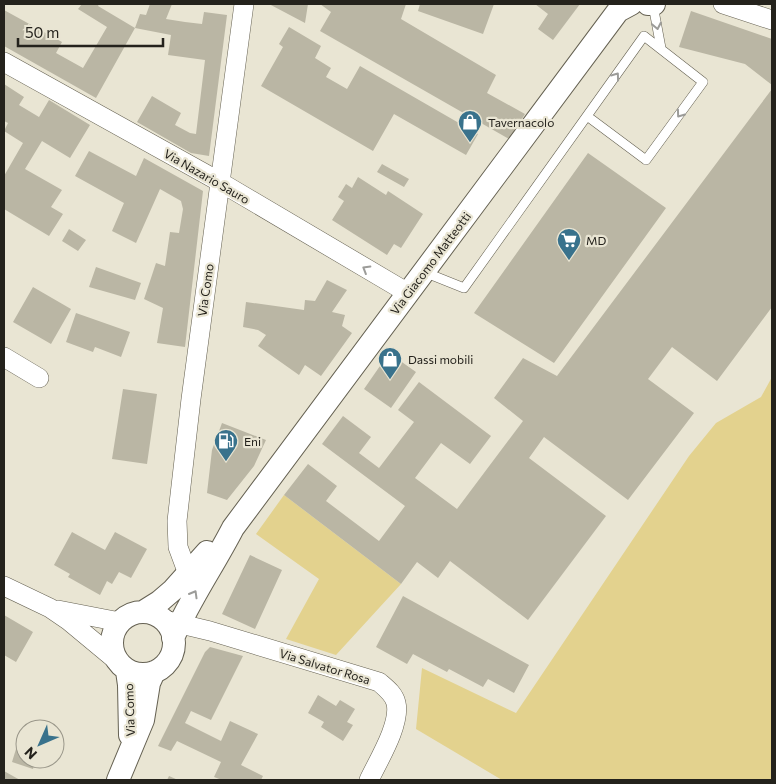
<svg xmlns="http://www.w3.org/2000/svg" width="776" height="784" font-family="Commissioner,sans-serif">
  <style>
    .green { fill: #e3d28e }
    .building { fill: #bab6a4 }
    .lines { fill: none; stroke-linecap: round; stroke-linejoin: round }
    .service-casing { stroke: #656152; stroke-width: 10 }
    .minor-casing { stroke: #656152; stroke-width: 20 }
    .tertiary-casing { stroke: #656152; stroke-width: 24 }
    .service { stroke: #fff; stroke-width: 9 }
    .minor { stroke: #fff; stroke-width: 19 }
    .tertiary { stroke: #fff; stroke-width: 22 }
    .oneway { stroke: #9c9c99 }
    .labels { text-anchor: middle; dominant-baseline: central; stroke-width: 4.5; stroke-linejoin: round; paint-order: stroke }
    .poi-label { font-size: 12px; fill: #24221c; stroke: #e9e5d3; text-anchor: start }
    .street-label { font-size: 12px; fill: #24221c; stroke: #e9e5d3 }
  </style>
  <rect width="100%" height="100%" fill="#e9e5d3"/>
  <path class="green" d="M772 377V780H502L416 729 422 668 516 713 689 456 716 423 761 397Z
    M284 495 401 584 336 655 286 639 319 579 256 534Z"/>
  <path class="building" d="M82 4H99L98 6 135 28 96 98 4 46V10L62 42 56 53 83 68 107 27 78 9Z
    M150 4H172L166 19 185 22 202 24 204 12 227 15 209 156 191 153 137 122 152 96 181 113 175 125 190 133 196 134 205 60 168 55 171 35 135 28 140 14 146 15Z
    M269 4H308L305 23Z
    M320 4H406L401 19 496 75 487 93 525 114 509 139 320 31 331 12Z
    M420 4H494L483 34 418 11Z
    M535 4H580L553 40 538 29 548 14Z
    M691 11 772 39V85L745 64 679 47Z
    M289 27 321 46 315 58 331 68 326 77 347 89 360 66 478 134 466 155 394 114 373 151 261 86 283 47 279 44Z
    M4 84 24 97 19 105 39 117 49 100 90 125 70 158 42 141 25 169 62 190 51 207 63 214 49 236 4 209V176L23 143 4 131 8 123 4 121Z
    M772 89V307L717 381 672 347 648 379 694 413 628 500 544 437 529 458 606 516 528 620 450 561 438 578 417 562 401 584 284 495 308 464 337 486 326 501 379 541 405 506 322 444 343 416 371 437 359 453 379 468 414 422 398 410 419 382 491 436 470 464 441 443 415 478 457 509 523 421 494 398 523 358 557 376Z
    M89 151 136 176 144 158 203 191 185 347 157 343 163 308 144 299 156 263 165 266 170 232 179 233 183 209 181 201 160 189 136 243 112 231 124 203 75 176Z
    M588 153 666 208 554 363 474 313Z
    M382 164 409 179 404 187 377 172Z
    M358 177 386 195 388 191 423 214 401 248 394 244 387 255 332 220 344 201 338 197 346 184 352 188Z
    M69 229 86 240 78 251 62 241Z
    M96 267 141 283 135 300 89 287Z
    M327 280 347 290 332 312 345 315 342 326 352 333 321 376 305 365 299 375 258 346 266 335 258 330 243 327 246 302 304 310 305 300 315 301Z
    M33 287 71 309 51 344 13 322Z
    M76 313 130 332 121 357 95 347 93 352 66 342Z
    M389 353 416 372 391 408 364 389Z
    M123 389 157 394 147 464 112 459Z
    M222 423 266 440 254 466 227 500 207 493 212 450Z
    M72 532 105 550 115 532 147 549 131 578 119 572 112 584 107 581 100 595 68 577 70 574 54 565Z
    M250 555 282 570 255 629 222 614Z
    M403 596 529 665 514 693 488 679 483 687 449 669 447 672 413 654 407 664 376 647Z
    M4 615 33 632 16 662 4 655Z
    M210 647 243 656 211 720 191 711 185 723 221 741 230 721 258 734 241 765 263 776 261 780H222L214 777 221 762 177 741 171 751 158 746 205 652Z
    M318 695 336 706 340 700 355 709 347 722 353 725 343 741 321 727 324 722 308 713Z
    M31 725 42 729H30Z
    M55 740 60 742 55 758Z
    M25 745V759H36L33 769 12 762 16 749 23 752Z
    M4 771 20 780H4Z
    M169 776 178 780H167Z"/>
  <g class="lines">
    <g class="service-casing">
      <path id="service" d="M653 5 661 48
        M424 272 464 288 644 36 703 82 646 160 587 116"/>
    </g>
    <g class="minor-casing">
      <path id="minor" d="M723 4 772 20
        M4 62 220 182 408 293
        M4 357 39 378
        M188 574 178 547 177 521 191 399 244 4
        M4 586 50 608 69 621 116 660
        M58 610 120 622
        M164 620 210 631 379 682C386 688 394 694 396 703 401 724 378 761 369 780"/>
    </g>
    <g class="tertiary-casing">
      <path id="tertiary" d="M648 4H654
        M112 643a31 31 0 1 1 62 0a31 31 0 1 1-62 0Z
        M143 612 159 602 173 590 207 552
        M173 638C190 599 214 565 233 528L618 11 631 4
        M127 671 129 685 130 735
        M118 780 143 720 149 683 154 672"/>
    </g>
    <use href="#service" class="service"/>
    <use href="#minor" class="minor"/>
    <use href="#tertiary" class="tertiary"/>
  </g>
  <defs><path id="oneway-chevron" d="M-2-3.5L2.5 0L-2 3.5" fill="none" stroke-width="1.6" stroke-linecap="round" stroke-linejoin="round" transform="scale(1.25)"/></defs>
  <g class="oneway">
    <use href="#oneway-chevron" transform="translate(657 26) rotate(79)"/>
    <use href="#oneway-chevron" transform="translate(616 76) rotate(-54)"/>
    <use href="#oneway-chevron" transform="translate(680 114) rotate(126)"/>
    <use href="#oneway-chevron" transform="translate(366 269) rotate(-149)"/>
    <use href="#oneway-chevron" transform="translate(194 594) rotate(-60)"/>
  </g>
  <defs>
    <g id="shop-pin" transform="scale(1.25)"><path d="M0 17L-7.5 6A9.5 9.5 0 1 1 7.5 6Z" fill="#39728c" stroke="#e9e5d3"/><path d="M-5-2.5h2.3a2.7 3.5 0 0 1 5.4 0H5L5.5 6h-11ZM-1.5-2.5h3a1.5 2.3 0 0 0-3 0Z" fill="#fff"/></g>
    <g id="supermarket-pin" transform="scale(1.25)"><path d="M0 17L-7.5 6A9.5 9.5 0 1 1 7.5 6Z" fill="#39728c" stroke="#e9e5d3"/><path d="M-6-5.5h2.5l.6 2H6L4.5 2H-2.5L-4.4-4H-6ZM-1.5 3.2a1.3 1.3 0 1 0 .1 0ZM3 3.2a1.3 1.3 0 1 0 .1 0Z" fill="#fff"/></g>
    <g id="fuel-pin" transform="scale(1.25)"><path d="M0 17L-7.5 6A9.5 9.5 0 1 1 7.5 6Z" fill="#39728c" stroke="#e9e5d3"/><path d="M-5.5-6h7V0h2V4h1.3V-2.5L3-4.5l.8-.8L6-3V5H2.5V1h-1V6h-7ZM-4.2-4.7v3.2H.2V-4.7Z" fill="#fff"/></g>
  </defs>
  <g fill-rule="evenodd">
    <use href="#shop-pin" x="470" y="122"/>
    <use href="#supermarket-pin" x="569" y="240"/>
    <use href="#shop-pin" x="390" y="359"/>
    <use href="#fuel-pin" x="226" y="441"/>
  </g>
  <g class="labels">
    <g class="poi-label">
      <text x="488" y="122">Tavernacolo</text>
      <text x="586" y="240">MD</text>
      <text x="408" y="359">Dassi mobili</text>
      <text x="244" y="441">Eni</text>
    </g>
    <g class="street-label">
      <text transform="translate(207 176) rotate(30)">Via Nazario Sauro</text>
      <text transform="translate(430 263) rotate(-53)">Via Giacomo Matteotti</text>
      <text transform="translate(205 290) rotate(-82)">Via Como</text>
      <text transform="translate(325 666) rotate(17)">Via Salvator Rosa</text>
      <text transform="translate(129 710) rotate(-92)">Via Como</text>
    </g>
  </g>
  <rect width="776" height="784" fill="none" stroke="#24221c" stroke-width="10"/>
  <g transform="translate(40 744) rotate(225)"><circle r="24" fill="#e9e5d3" stroke="#9a978a"/>
  <path d="M0-4L9 19L0 12L-9 19Z" fill="#39728c"/>
  <text y="-8" font-size="14" font-weight="bold" text-anchor="middle" fill="#24221c">N</text>
  </g>
  <path d="M18 38v8h145v-8" fill="none" stroke="#24221c" stroke-width="2.5"/>
  <text x="25" y="38" font-size="15" fill="#24221c" stroke="#e9e5d3" stroke-width="4" paint-order="stroke">50 m</text>
</svg>
